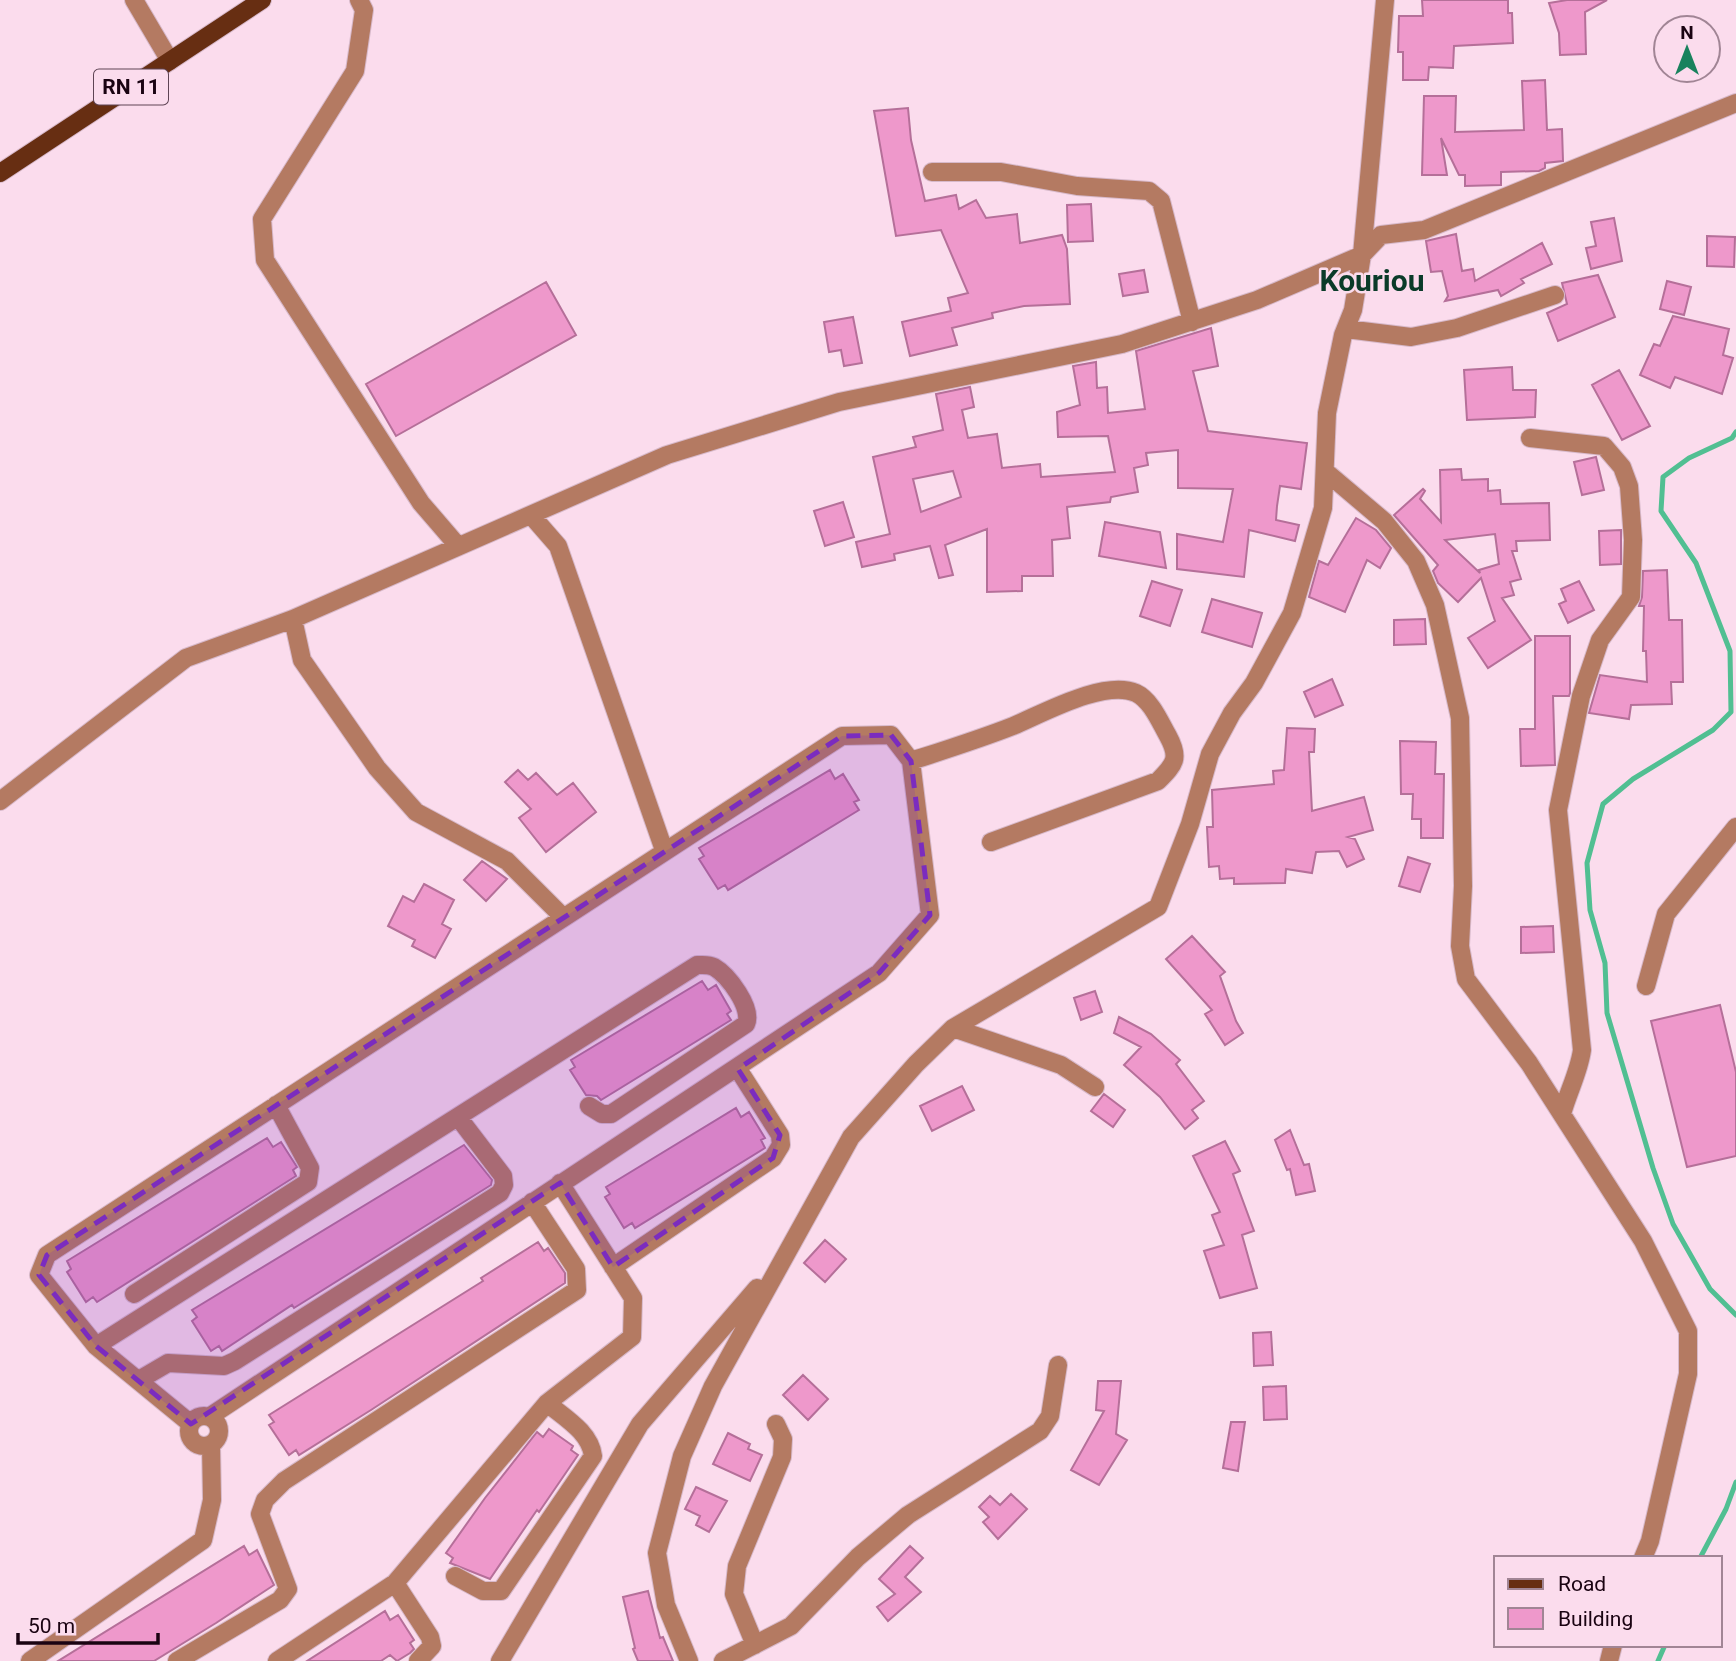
<svg xmlns="http://www.w3.org/2000/svg" width="1736" height="1661" font-family="Roboto,sans-serif">
  <style>
    .lines { fill: none; stroke-linecap: round; stroke-linejoin: round }
    .stream { stroke: #51bf92; stroke-width: 5 }
    .building { fill: #ee98cb; stroke: #b56f99; stroke-width: 2; fill-rule: evenodd }
    .minor-casing { stroke: #d7b9ca; stroke-width: 20 }
    .major-casing { stroke: #d7b9ca; stroke-width: 20 }
    .minor { stroke: #b47a62; stroke-width: 18 }
    .major { stroke: #672e12; stroke-width: 18 }
    .marked { fill: #7b2cbf; fill-opacity: 0.2; stroke: #7b2cbf; stroke-width: 5; stroke-dasharray: 14 9; stroke-linejoin: round }
    .labels { text-anchor: middle; dominant-baseline: central; stroke-width: 5; stroke-linejoin: round; paint-order: stroke }
    .shield { fill: #fbdced; stroke: #5e4454; stroke-width: 2 }
    .shield-label { font-size: 21px; font-weight: bold; fill: #1a0312 }
    .district-label { font-size: 30px; font-weight: bold; fill: #0a3b29; stroke: #fbdced }
  </style>
  <rect width="100%" height="100%" fill="#fbdced"/>
  <g class="lines">
    <path class="stream" d="M1736 432 1732 438 1689 458 1663 477 1661 511 1696 563 1730 651 1731 712 1713 730 1633 779 1603 804 1587 863 1590 910 1605 963 1607 1013 1653 1168 1673 1224 1710 1289 1736 1315
      M1700 1558 1726 1509 1736 1482
      M1658 1661 1665 1645"/>
  </g>
  <path class="building" d="M1422 0H1508V13H1512L1513 43 1454 46 1453 68 1429 67 1428 80H1403V52H1398L1399 16H1423Z
    M1567 0H1607L1585 12 1586 54 1560 55 1559 33 1549 3Z
    M1545 80 1547 130 1562 129 1563 161 1545 163V168L1539 171 1501 172V185L1465 186V175H1459L1441 138 1447 175H1422L1424 96H1456L1455 132 1524 130 1522 81Z
    M908 108 911 140 925 201 956 195 959 209 976 200 986 218 1017 214 1020 243 1062 235 1067 249 1070 304 1024 306 992 313 993 318 952 328 957 345 910 356 902 322 951 311 948 298 968 293 941 230 896 236 874 111Z
    M1091 204 1093 241 1068 242 1067 205Z
    M1614 218 1622 261 1591 269 1586 248 1596 246 1591 222Z
    M1456 234 1462 271 1473 269 1475 281 1542 243 1552 264 1521 279 1524 283 1501 296 1498 290 1445 301 1448 296 1442 271 1431 272 1426 241Z
    M1707 236 1735 237 1734 267 1707 266Z
    M1144 270 1148 292 1123 296 1119 274Z
    M1598 275 1615 317 1558 341 1547 313 1567 304 1562 283Z
    M1667 281 1691 287 1684 315 1660 309Z
    M546 282 576 335 396 436 366 384Z
    M1673 316 1729 329 1723 355 1733 358 1722 394 1675 377 1670 388 1640 375 1654 344 1660 346Z
    M853 317 862 363 844 366 841 350 829 352 824 322Z
    M1211 328 1218 366 1193 371 1208 431 1307 443 1301 489 1280 486 1277 506 1276 520 1299 525 1295 541 1249 530 1244 577 1177 569V534L1223 542 1233 489 1178 488V450L1146 453 1148 465 1134 468 1138 492 1111 497 1110 502 1067 507 1070 538 1052 540 1053 576H1022V591L987 592V529L945 545 953 575 939 578 930 546 894 554 895 560 862 567 856 542 890 534 873 457 916 447 913 437 943 430 936 394 970 387 974 407 962 410 968 438 997 434 1002 468 1040 464 1041 477 1115 472 1108 436 1058 437 1057 412 1080 405 1073 366 1096 362 1097 388 1107 387 1108 413 1145 409 1136 351ZM953 471 961 497 921 512 913 479Z
    M1512 367 1513 390H1536L1535 417 1467 420 1464 370Z
    M1619 370 1650 426 1622 440 1592 385Z
    M1596 457 1604 490 1582 495 1574 462Z
    M1461 469 1462 480 1488 479V491L1500 490 1501 504 1549 503 1550 540 1516 541 1517 551H1512L1521 579 1510 582 1514 595 1502 598 1531 640 1488 668 1468 638 1495 621 1481 578 1458 602 1438 583 1433 571 1438 565 1394 515 1423 489 1425 491 1420 499 1441 522 1440 470ZM1495 534 1499 564 1479 570 1480 573 1445 540Z
    M843 502 854 537 825 546 814 511Z
    M1356 518 1376 530 1391 548 1380 568 1367 560 1345 612 1309 597 1319 561 1328 565Z
    M1105 522 1160 532 1166 568 1099 556Z
    M1621 530V564L1600 565 1599 531Z
    M1667 570 1669 620H1682L1683 682H1671L1672 704 1631 705 1629 719 1589 713 1600 675 1647 682 1646 651H1643L1644 606H1639L1642 597 1643 571Z
    M1152 581 1182 590 1170 626 1140 616Z
    M1579 581 1594 610 1568 623 1559 604 1566 601 1561 589Z
    M1212 599 1262 613 1252 647 1202 632Z
    M1425 619 1426 644 1394 645V620Z
    M1535 636H1570V693L1569 696H1553L1555 765 1521 766 1520 729H1535Z
    M1332 679 1343 705 1315 717 1304 692Z
    M1287 728 1315 729 1314 752H1309L1312 811 1364 797 1373 830 1348 837 1355 839 1364 859 1347 867 1339 851 1316 852 1312 873 1286 869 1285 883 1234 884V878L1220 879 1219 866 1209 867 1207 827H1213L1212 790 1274 784 1273 771 1284 770Z
    M1400 741 1436 742 1435 774H1444L1443 838H1421V819H1412L1413 794H1401Z
    M518 770 528 780 536 773 557 795 573 783 596 812 546 852 519 818 531 809 505 782Z
    M830 770 835 779 843 774 859 800 854 802 859 810 728 890 725 885 718 889 699 859 704 856 699 848Z
    M1408 857 1430 864 1420 892 1399 886Z
    M482 861 507 879 486 901 464 880Z
    M424 884 454 900 442 924 451 929 435 958 412 946 415 940 388 926 403 896 414 902Z
    M1553 926 1554 952 1521 953V927Z
    M1192 936 1225 972 1220 976 1236 1021 1243 1033 1225 1045 1205 1014 1212 1010 1166 959Z
    M702 981 708 990 716 985 731 1011 727 1014 731 1020 601 1100 597 1096 586 1095 570 1070 575 1067 571 1060Z
    M1095 991 1102 1012 1081 1020 1074 998Z
    M1720 1005 1736 1072V1156L1687 1167 1651 1021Z
    M1119 1017 1151 1034 1180 1060 1176 1064 1204 1101 1192 1110 1198 1118 1185 1129 1160 1097 1124 1065 1141 1047 1114 1033Z
    M962 1086 974 1110 932 1131 920 1106Z
    M1104 1094 1125 1110 1113 1127 1091 1111Z
    M736 1108 741 1117 749 1112 765 1138 761 1140 765 1148 635 1228 632 1223 624 1228 605 1197 610 1194 606 1187Z
    M1290 1130 1304 1165 1309 1164 1315 1191 1296 1195 1290 1169 1287 1170 1275 1140Z
    M267 1138 273 1147 281 1142 297 1167 293 1170 296 1176 97 1302 93 1297 86 1302 67 1272 71 1269 67 1261Z
    M1225 1141 1240 1171 1233 1174 1254 1231 1242 1235 1257 1288 1220 1298 1204 1251 1224 1245 1212 1215 1220 1212 1193 1156Z
    M464 1145 492 1180 491 1185 294 1308 292 1305 222 1351 219 1346 211 1351 192 1321 197 1317 192 1310Z
    M825 1240 846 1259 825 1282 804 1263Z
    M538 1242 544 1251 548 1248 565 1273V1283L371 1410 299 1455 296 1450 289 1455 269 1425 274 1422 269 1415 483 1281 481 1278Z
    M1271 1332 1273 1365 1254 1366 1253 1333Z
    M803 1375 828 1399 808 1420 783 1395Z
    M1098 1381H1121L1116 1434 1127 1440 1099 1485 1071 1470 1104 1411 1096 1410Z
    M1286 1386 1287 1419 1264 1420 1263 1387Z
    M1231 1422H1245L1238 1471 1223 1468Z
    M549 1429 573 1446 571 1450 578 1455 539 1512 537 1510 490 1579 450 1563 453 1558 446 1553 485 1498 537 1432 543 1437Z
    M728 1433 750 1444 748 1449 762 1455 750 1481 713 1464Z
    M696 1487 727 1501 709 1532 696 1525 700 1516 685 1509Z
    M1011 1494 1027 1509 998 1539 983 1522 989 1517 979 1507 990 1496 1000 1505Z
    M244 1546 249 1555 257 1550 274 1585 216 1623 154 1661H58Z
    M910 1546 923 1558 905 1577 921 1592 888 1621 877 1607 895 1594 879 1579Z
    M648 1591 660 1638 663 1637 673 1661H638L633 1649 635 1648 623 1597Z
    M385 1611 390 1620 398 1615 414 1640 410 1643 414 1649 410 1653 397 1661 390 1655 381 1661H307Z"/>
  <g class="lines">
    <g class="minor-casing">
      <path id="minor" d="M134 0 170 61
        M359 0 364 10 355 71 262 219 265 260 421 503 458 546
        M932 172H1001L1077 186 1149 191 1161 201 1192 322
        M1346 329 1411 337 1457 328 1555 295
        M1530 438 1604 446 1622 467 1629 486 1633 540 1631 597 1600 640 1581 696 1558 810 1582 1050C1579 1072 1568 1092 1562 1114
        M1326 472 1384 521 1416 561 1435 605 1460 718 1463 886 1460 946 1466 979 1529 1063 1643 1241 1688 1331V1374L1650 1541 1643 1558
        M531 515 558 546 664 850
        M293 619 302 660 377 768 416 812 507 861 563 917
        M911 761C945 750 980 739 1013 726 1042 714 1104 679 1136 693 1151 700 1160 722 1168 736 1180 758 1175 764 1158 781L991 842
        M0 801 186 658 293 619 667 455 839 402 1122 344 1257 300 1362 255 1381 235 1424 230 1736 103
        M1646 986 1666 914 1736 827
        M953 1028 1061 1065 1095 1087
        M613 1267 773 1158 781 1145 780 1135 738 1069
        M134 1294 308 1182 310 1168 276 1105
        M96 1346 697 965C703 965 708 964 714 967 728 975 753 1008 746 1024L611 1114H602L589 1106
        M139 1380 168 1363 224 1366 235 1361 500 1193 504 1185 503 1176 458 1117
        M189 1431a15 15 0 1 1 30 0a15 15 0 1 1-30 0Z
        M191 1424 96 1346 39 1275 47 1255 842 736 891 735 911 761 930 915 879 973 209 1417
        M455 1576 483 1591H501L593 1456C590 1432 565 1418 547 1403
        M395 1583 430 1637 432 1646 418 1661
        M755 1645 734 1594 737 1566 782 1457 783 1439 776 1424
        M30 1661 203 1540 212 1500 211 1445
        M177 1661 280 1600 288 1589 260 1514 265 1500 284 1481 577 1290 576 1269 532 1202
        M277 1661 395 1583 547 1403 632 1337 633 1298 560 1183
        M500 1661 640 1424 757 1288
        M689 1661 666 1605 657 1553 682 1456 713 1386 851 1137 916 1064 953 1028 1158 907 1190 824 1210 754 1232 713 1254 683 1292 613 1323 508 1327 413 1343 335 1353 310 1362 255 1385 0
        M723 1661 791 1626 858 1557 908 1515 1040 1431 1050 1416 1058 1365
        M1609 1661 1613 1645"/>
    </g>
    <g class="major-casing">
      <path id="major" d="M0 173 262 0"/>
    </g>
    <use href="#minor" class="minor"/>
    <use href="#major" class="major"/>
  </g>
  <path class="marked" d="M891 735 911 761 930 915 879 973 738 1069 780 1135 773 1158 613 1267 560 1183 191 1424 96 1346 39 1275 47 1255 842 736Z"/>
  <g class="labels">
    <rect class="shield" x="94" y="69.5" width="74" height="35" rx="5"/>
    <g class="shield-label">
      <text x="131" y="87">RN 11</text>
    </g>
    <g class="district-label">
      <text x="1372" y="280">Kouriou</text>
    </g>
  </g>
  <rect x="1494" y="1556" width="228" height="91" fill="#fbdced" stroke="#a18595" stroke-width="2"/>
  <rect x="1508" y="1579" width="35" height="10" fill="#672e12" stroke="#a18595" stroke-width="2"/>
  <text x="1558" y="1591" font-size="21" fill="#1a0312">Road</text>
  <rect x="1508" y="1608" width="35" height="21" fill="#ee98cb" stroke="#a18595" stroke-width="2"/>
  <text x="1558" y="1626" font-size="21" fill="#1a0312">Building</text>
  <g transform="translate(1687 49)"><circle r="33" fill="#fbdced" stroke="#a18595" stroke-width="2"/>
  <path d="M0-5L12 26L0 18L-12 26Z" fill="#19825d"/>
  <text y="-10" font-size="19" font-weight="bold" text-anchor="middle" fill="#1a0312">N</text>
  </g>
  <path d="M18 1633v10h140v-10" fill="none" stroke="#1a0312" stroke-width="3.5"/>
  <text x="28" y="1633" font-size="21" fill="#1a0312" stroke="#fbdced" stroke-width="5" paint-order="stroke">50 m</text>
</svg>
